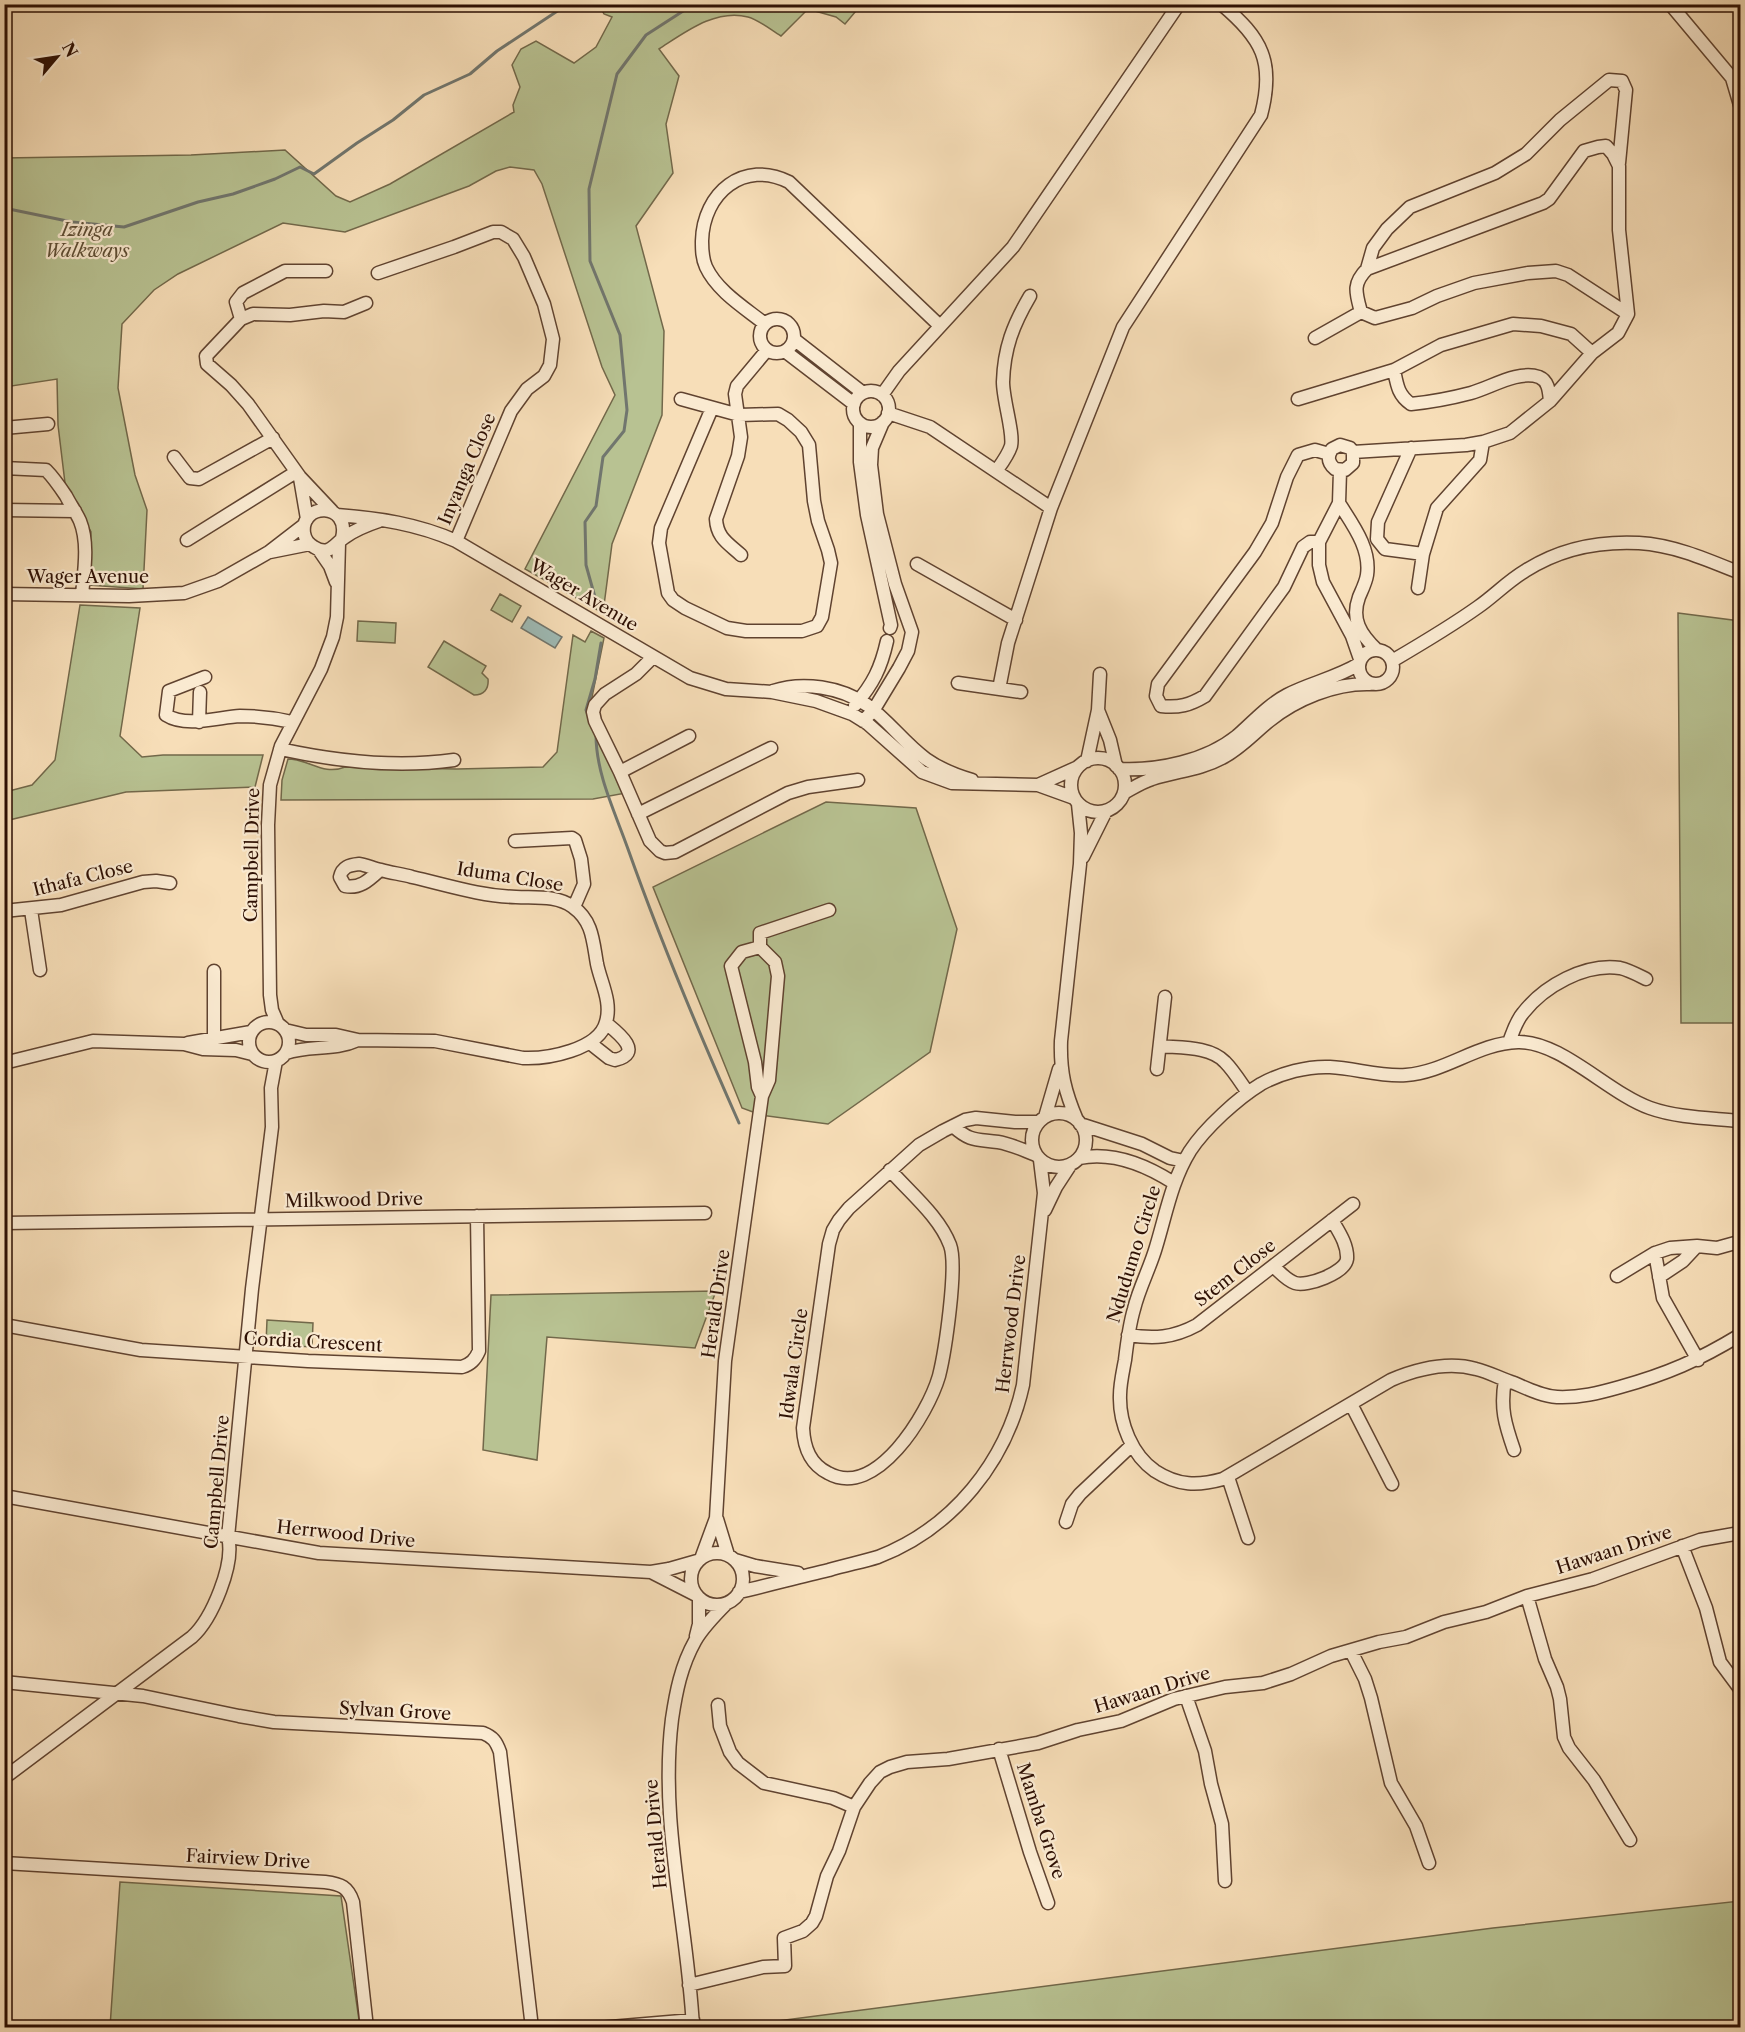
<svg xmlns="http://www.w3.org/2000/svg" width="1745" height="2032" font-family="'Libre Caslon Text',serif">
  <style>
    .green { fill: #b8c292; stroke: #72684a; stroke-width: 1.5 }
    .water { fill: #9ebbb6; stroke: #71766e; stroke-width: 1.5 }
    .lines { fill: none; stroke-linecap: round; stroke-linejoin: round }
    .stream { stroke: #71766e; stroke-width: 3 }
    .minor-casing { stroke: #604330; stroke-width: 15 }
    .minor { stroke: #faead1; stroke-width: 12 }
    .labels { text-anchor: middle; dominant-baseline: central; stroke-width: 4.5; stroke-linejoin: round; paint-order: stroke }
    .park-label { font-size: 18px; font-style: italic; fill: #5e4e35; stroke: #faead1 }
    .street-label { font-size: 18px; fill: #2d0f03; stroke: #faead1 }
  </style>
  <rect width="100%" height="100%" fill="#f7deb8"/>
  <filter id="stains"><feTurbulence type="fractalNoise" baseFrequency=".00333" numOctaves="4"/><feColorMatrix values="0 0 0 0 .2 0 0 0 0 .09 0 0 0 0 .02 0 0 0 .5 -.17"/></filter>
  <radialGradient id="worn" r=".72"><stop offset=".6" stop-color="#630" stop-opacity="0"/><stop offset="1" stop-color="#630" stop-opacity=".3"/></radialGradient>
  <path class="green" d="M599 5H861L845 24 836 17 808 9 781 36C771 30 759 20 748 17 716 8 684 33 659 49L679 76 666 124 673 173 636 226 664 331 662 415 612 544 603 613 525 569 615 395 602 367 542 184 534 170 510 167 496 171 469 186 345 232 283 223 178 274 154 290 122 324 118 388 135 475 147 510 143 589 89 585 91 532 65 483 58 425 57 379 5 387 4 158 191 155 285 150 336 196 350 202 390 184 514 112 513 105 520 87 512 65 521 49 536 41 574 63 596 47 612 17 604 14Z
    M500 594 521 606 512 622 491 610Z
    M80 605 140 608 120 736 142 757 163 755H263L255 787 126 792 5 821V792L32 785 55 760Z
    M1678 613 1740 621V1023H1681Z
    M358 621 396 623 395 643 357 641Z
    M591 631 604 638 591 702 626 793 593 799 281 800 282 780 288 759C309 759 323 776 345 767L457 769 543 767 557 752 573 635 585 642Z
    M444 641 486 666 482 673 488 679C489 689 484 695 474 695L428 667Z
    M826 802 916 808 957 929 930 1052 828 1124 761 1115 742 1108 653 887Z
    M716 1291 695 1348 547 1337 537 1460 483 1450 491 1295Z
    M267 1320 313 1323 312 1347 266 1344Z
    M120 1882 341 1896 360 2027H110Z
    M1740 1901V2027H731L1493 1928Z"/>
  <path class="water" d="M528 617 562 637 555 648 521 628Z"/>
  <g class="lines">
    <path class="stream" d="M4 208 72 222 124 227 198 202 233 194 275 179 300 167 314 174 357 143 393 120 424 95 470 74 497 51 568 4
      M598 608 586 565 585 522 596 506 603 457 624 431 627 410 620 335 590 261 589 189 617 74 646 35 694 4
      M588 715 586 710 595 679 601 643
      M596 735C596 774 615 812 628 849 661 942 699 1033 739 1123"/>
    <g class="minor-casing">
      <path id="minor" d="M1670 4 1732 78 1740 105
        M1367 269 1373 248 1387 229 1410 207 1495 173 1526 154 1560 120 1609 80 1622 81 1626 90 1619 163
        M378 273 454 247 493 232H501L513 239 524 257 544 304 553 339 550 365 544 376 527 389 511 411 456 541
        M760 336a17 17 0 1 1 34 0a17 17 0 1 1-34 0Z
        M241 319 236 302 243 293 285 271H326
        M765 324C745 308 717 291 706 267 702 258 702 250 702 241 703 193 744 159 789 182L939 325
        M1315 338 1361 312
        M795 340 863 393
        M786 352 854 404
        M1394 370C1397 385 1398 395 1411 404 1431 402 1452 398 1471 393 1492 387 1518 370 1539 377 1549 381 1549 393 1550 401
        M853 409a18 18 0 1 1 36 0a18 18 0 1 1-36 0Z
        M882 395 899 371 1013 247 1179 4
        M681 399 739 415 778 414 788 420 801 432 809 445 814 501 818 521 828 550 831 563 822 617 817 626 802 631H746L727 628 685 608 673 600 668 593 659 543 661 528 712 408
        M1298 399 1394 370 1441 345 1513 324 1541 326 1571 334 1592 353
        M888 413 930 427 1051 508
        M860 423V462L867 515 891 625 890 628
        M4 428 48 424
        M1411 448 1378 522 1377 539 1385 549 1423 554 1437 508 1480 460 1483 442
        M1353 452V463L1345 470 1335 469C1328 463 1327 457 1332 449L1340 445 1350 448 1353 452 1466 445 1483 442 1510 433 1550 401 1592 353 1618 333 1628 314 1619 230V166L1613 154 1606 146 1598 147 1584 151 1549 199 1543 203 1367 269C1352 284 1356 293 1361 312L1375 318 1412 308 1437 296 1474 283 1528 273 1556 271 1568 275 1628 314
        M174 457 190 478 199 479 273 438
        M4 468 46 470C54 478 60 487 66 496 70 504 76 512 80 521 89 543 84 572 82 595
        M997 470C1002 463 1008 455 1011 446 1014 433 1003 400 1003 382 1004 348 1013 325 1030 296
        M1340 471 1339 503 1319 542V565L1323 582 1352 636 1360 659
        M300 478 307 519
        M1339 503C1352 524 1371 548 1367 575 1366 582 1362 590 1359 597 1351 619 1360 634 1377 650
        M4 510 75 511
        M332 511 300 477 248 404 231 385 207 364 206 356 241 319 253 314 290 315 324 311 344 312 366 303
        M337 515C378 518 418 524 456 541L690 678 726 689 772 692 816 701 852 714 868 724 922 772 952 783 1038 785 1074 798
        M342 538C351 502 300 502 304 533 305 539 308 544 314 547 330 557 335 543 345 537 355 530 367 525 379 521
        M187 540 296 472
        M1319 542H1310L1303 547 1284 587 1205 696C1190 705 1179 708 1161 706L1156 696 1158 684 1255 552 1272 523 1287 477 1298 455 1315 450 1329 454
        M319 550 330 566 336 582
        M270 552 310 544
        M741 555C728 543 717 538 716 519L738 456 741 437 735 394 737 386 767 350
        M917 564 1016 620
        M1418 588 1423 554
        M4 594 129 596 184 593 218 581 269 552 304 525
        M1359 667a17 17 0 1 1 34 0a17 17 0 1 1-34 0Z
        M653 657 636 674 605 694 595 705 593 712 595 721 620 772 650 841 660 851 665 853 675 852 788 793 808 787 858 780
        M1392 661C1421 644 1450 627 1478 607 1494 596 1508 581 1525 571 1559 549 1599 541 1639 543 1674 545 1708 560 1740 573
        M205 677 169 691 166 715C186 728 219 717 240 716 258 716 275 718 292 722
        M958 683 1021 692
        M999 689 1008 643 1051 508 1123 327 1261 115C1275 62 1262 38 1221 4
        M773 691C803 681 841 687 867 705 889 721 904 743 926 759 940 769 955 775 972 780
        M855 705C873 684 881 668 887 641
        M1098 710 1110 740 1116 766
        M863 721 873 711 899 668 908 651 912 632 895 584 877 514 871 465 872 448 883 422
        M199 722 200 692
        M280 749C335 761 397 768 454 760
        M1071 785a27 27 0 1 1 54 0a27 27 0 1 1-54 0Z
        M1087 761 1098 710 1100 674
        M1119 769C1158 771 1206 761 1237 736 1253 722 1268 705 1287 695 1310 683 1336 678 1359 664
        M620 772 689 736
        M1038 785 1078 767
        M1124 793C1133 788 1142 782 1152 779 1176 771 1200 770 1222 758 1240 749 1253 734 1269 721 1296 699 1335 683 1370 684
        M638 814 771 748
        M515 841 572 838 575 840 581 859 584 884 574 907
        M1083 857 1106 811
        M31 910 40 970
        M4 911 61 905 143 882 156 881 170 883
        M760 947V933L829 910
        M249 1042a20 20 0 1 1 40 0a20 20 0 1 1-40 0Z
        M278 1024 272 1010 270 995 268 825 270 785 281 746 321 669 333 637 337 617 339 543
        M285 1030 306 1035H336L358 1040 435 1041 523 1058C547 1059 599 1050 606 1022 612 1002 601 983 597 964 593 942 593 921 573 907 557 895 535 898 516 897 480 896 447 885 412 877 402 874 391 873 381 870 374 869 367 865 359 864 349 865 342 867 340 877L345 886C360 889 369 880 380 870
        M1509 1042C1513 1032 1516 1021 1523 1013 1544 986 1585 963 1620 968 1629 970 1638 975 1646 979
        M188 1043 251 1032
        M590 1043 609 1058 615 1060C645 1053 617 1032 606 1023
        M1160 1046C1180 1048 1210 1046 1225 1062 1234 1071 1241 1083 1248 1093
        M214 1049V971
        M286 1053C310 1045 334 1051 358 1040
        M4 1063 93 1041 184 1044 203 1049 236 1050 252 1054
        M1157 1069 1165 997
        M1032 1140a27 27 0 1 1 54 0a27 27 0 1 1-54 0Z
        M1045 1117 1059 1069
        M1077 1120C1065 1092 1060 1072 1061 1041L1080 864 1081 833 1078 804
        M1740 1121C1711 1118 1678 1118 1650 1108 1608 1093 1561 1041 1518 1042 1478 1043 1446 1072 1406 1075 1380 1077 1355 1068 1330 1067 1307 1066 1281 1073 1261 1084 1238 1098 1205 1128 1190 1151 1172 1180 1166 1214 1156 1247 1150 1268 1139 1288 1134 1309 1129 1326 1127 1343 1125 1360 1123 1371 1120 1384 1120 1395 1119 1423 1132 1455 1155 1471 1178 1486 1198 1486 1223 1479L1391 1380C1417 1369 1447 1361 1476 1369 1489 1372 1501 1379 1514 1383 1528 1389 1542 1396 1557 1397 1579 1398 1599 1393 1620 1387 1667 1374 1699 1360 1740 1335
        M1080 1124 1142 1144 1170 1158 1184 1161
        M953 1126C970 1142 977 1139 998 1142 1011 1144 1023 1150 1036 1155
        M1079 1158C1113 1151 1146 1165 1174 1183
        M890 1170C910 1193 939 1216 950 1245 958 1266 945 1352 939 1376 928 1414 876 1500 828 1473 810 1464 804 1448 803 1428L829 1244 833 1230 839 1220 849 1208 919 1145 943 1131 965 1120 976 1118 1015 1122H1038
        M1045 1210 1056 1187 1071 1164
        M4 1223 705 1213
        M1655 1253 1663 1298 1698 1360
        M1273 1266C1280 1272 1286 1280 1295 1283 1307 1287 1345 1273 1347 1259 1348 1245 1339 1232 1332 1220
        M1617 1276 1655 1253 1670 1248 1697 1246 1717 1248 1735 1243
        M1659 1277 1683 1261 1697 1246
        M4 1325 141 1350 308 1361 462 1367C471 1364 475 1360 479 1351L477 1216
        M1128 1335C1154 1339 1173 1338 1197 1325L1353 1204
        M1505 1380C1500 1408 1505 1424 1514 1450
        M1351 1404 1392 1484
        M1228 1477 1248 1538
        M4 1496 319 1553 651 1572 669 1569 697 1561
        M717 1519 728 1555
        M1066 1522 1072 1504 1080 1494 1132 1445
        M1682 1546 1706 1608 1720 1662 1740 1689
        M691 1579a26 26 0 1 1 52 0a26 26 0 1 1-52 0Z
        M702 1556 716 1518 725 1361 762 1096 769 1080 778 976 775 962 760 947 742 952 731 966 755 1062 758 1087 762 1096
        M735 1560 755 1566 798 1573
        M651 1572 696 1595
        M739 1592C769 1585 799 1577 829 1570 845 1565 862 1562 878 1557 953 1528 1006 1462 1023 1385L1044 1193 1040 1160
        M1527 1596 1545 1659 1557 1687 1560 1699 1564 1737 1569 1748 1594 1780 1630 1840
        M696 1636 699 1624V1598
        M1351 1651 1365 1679 1371 1698 1391 1783 1416 1826 1429 1863
        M4 1682 143 1696 239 1716 274 1722 483 1733C493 1737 496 1741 500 1752L532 2028
        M1186 1696 1205 1751 1211 1784 1222 1824 1225 1881
        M718 1705 720 1726 730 1752 738 1763 764 1783 833 1798 854 1807
        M999 1749 1030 1852 1048 1903
        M4 1778 192 1637C212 1619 235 1564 228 1537L252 1289 272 1127 271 1088 276 1061
        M4 1863 325 1882C341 1884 348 1887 353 1902L367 2028
        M689 1985 763 1967 785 1966 784 1938 803 1931 812 1923 816 1916 827 1876 839 1851 854 1807 870 1783 880 1772 890 1767 907 1762 948 1759 1038 1743 1078 1730 1121 1721 1174 1699 1225 1687 1263 1683 1291 1674 1331 1656 1379 1642 1406 1637 1444 1622 1486 1612 1527 1596 1593 1579 1700 1540 1740 1533
        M599 2028 693 2020
        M693 2028C688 1925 659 1823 672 1719 676 1692 681 1666 695 1641 703 1627 715 1615 727 1603"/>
    </g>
    <use href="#minor" class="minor"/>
  </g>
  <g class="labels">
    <g class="park-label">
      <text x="87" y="230">Izinga<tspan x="87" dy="21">Walkways</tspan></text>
    </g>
    <g class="street-label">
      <text transform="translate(467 469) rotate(-67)">Inyanga Close</text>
      <text x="88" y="577">Wager Avenue</text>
      <text transform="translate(584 595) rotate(31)">Wager Avenue</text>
      <text transform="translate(252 855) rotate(-89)">Campbell Drive</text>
      <text transform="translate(510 877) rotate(9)">Iduma Close</text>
      <text transform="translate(83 878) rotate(-14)">Ithafa Close</text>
      <text transform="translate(354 1200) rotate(-1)">Milkwood Drive</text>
      <text transform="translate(1134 1254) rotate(-73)">Ndudumo Circle</text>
      <text transform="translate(1235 1273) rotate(-38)">Stem Close</text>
      <text transform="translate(716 1304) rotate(-82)">Herald Drive</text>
      <text transform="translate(1011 1324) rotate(-83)">Herrwood Drive</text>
      <text transform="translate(313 1342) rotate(3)">Cordia Crescent</text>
      <text transform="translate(794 1364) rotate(-82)">Idwala Circle</text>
      <text transform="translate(217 1482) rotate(-85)">Campbell Drive</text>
      <text transform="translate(346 1534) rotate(6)">Herrwood Drive</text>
      <text transform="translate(1614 1550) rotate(-18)">Hawaan Drive</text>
      <text transform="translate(1152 1690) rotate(-17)">Hawaan Drive</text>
      <text transform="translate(395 1711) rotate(3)">Sylvan Grove</text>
      <text transform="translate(1041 1821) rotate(72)">Mamba Grove</text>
      <text transform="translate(656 1834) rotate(-95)">Herald Drive</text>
      <text transform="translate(248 1859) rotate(3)">Fairview Drive</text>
    </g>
  </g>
  <rect width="1745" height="2032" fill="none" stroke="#f7deb8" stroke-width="24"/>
  <rect x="6" y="6" width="1733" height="2020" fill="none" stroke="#2d0f03" stroke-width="3"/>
  <rect x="12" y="12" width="1721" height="2008" fill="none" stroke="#2d0f03" stroke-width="1.5"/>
  <g transform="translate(57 57) rotate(61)" stroke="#faead1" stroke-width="4.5" paint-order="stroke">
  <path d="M0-4.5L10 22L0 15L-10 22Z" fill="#2d0f03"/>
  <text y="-9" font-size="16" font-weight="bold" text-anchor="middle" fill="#2d0f03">N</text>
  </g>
  <rect width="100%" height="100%" filter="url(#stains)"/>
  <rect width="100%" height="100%" fill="url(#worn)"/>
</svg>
